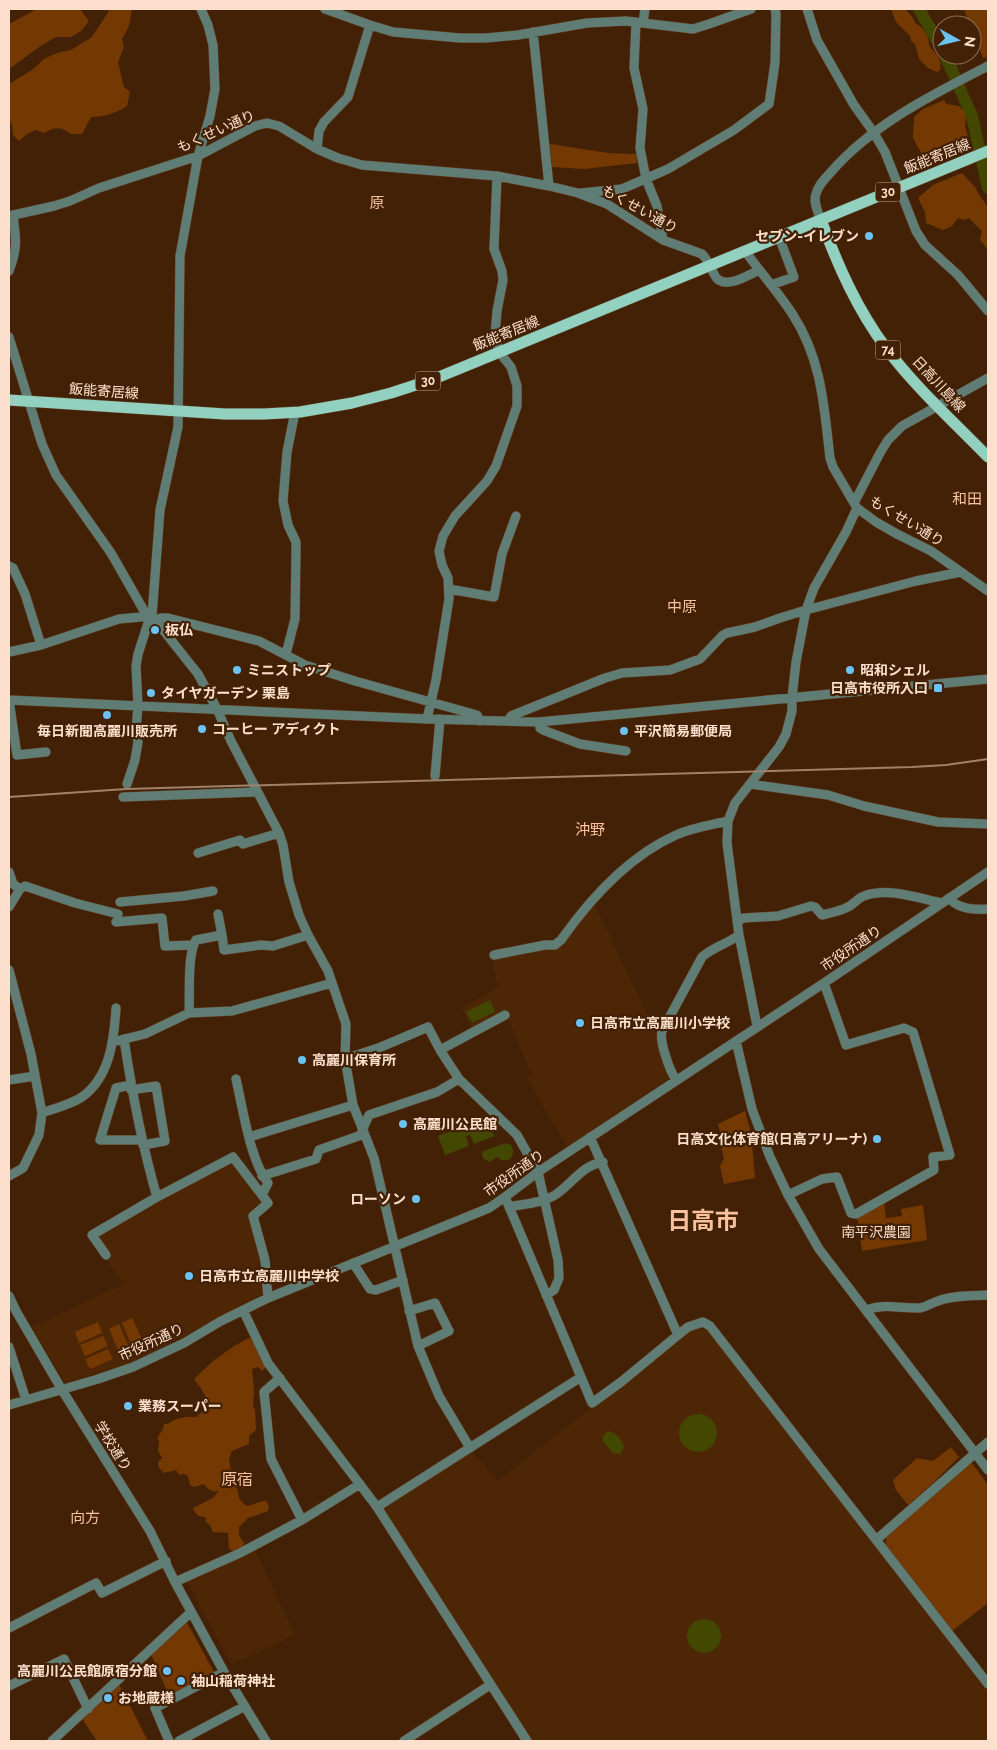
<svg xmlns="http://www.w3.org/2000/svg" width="997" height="1750" font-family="Raleway,'Noto Sans JP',sans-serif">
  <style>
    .built { fill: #4d2605 }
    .green { fill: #743903 }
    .water { fill: #424702 }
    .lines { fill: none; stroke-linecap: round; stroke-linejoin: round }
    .river { stroke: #424702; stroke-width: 12 }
    .minor-casing { stroke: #614026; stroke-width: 10 }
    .major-casing { stroke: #614026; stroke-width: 12 }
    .minor { stroke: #607d75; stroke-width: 9 }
    .major { stroke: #92d0bf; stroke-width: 11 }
    .rail { stroke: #a0816a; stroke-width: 2 }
    .poi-dot { fill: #6cc3f2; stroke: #432106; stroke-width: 2 }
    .labels { text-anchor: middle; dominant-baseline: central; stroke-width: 4.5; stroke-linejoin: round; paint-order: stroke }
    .shield { fill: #432106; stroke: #c4a791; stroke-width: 1 }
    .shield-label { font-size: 12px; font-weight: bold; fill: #fce0cd }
    .street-label { font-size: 14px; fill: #fce0cd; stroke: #432106 }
    .poi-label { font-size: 14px; font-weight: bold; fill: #fce0cd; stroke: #432106; text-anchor: start }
    .park-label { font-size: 14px; fill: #f4dbcc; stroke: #432106 }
    .neighbourhood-label { font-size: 15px; fill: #f9c19d; stroke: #432106 }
    .quarter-label { font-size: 16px; fill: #f9c19d; stroke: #432106 }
    .town-label { font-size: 24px; font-weight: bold; fill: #f9c19d; stroke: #432106 }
  </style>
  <rect width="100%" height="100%" fill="#432106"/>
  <path class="built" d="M594 903 655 1031 666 1063 664 1066 670 1078 567 1147 527 1079 531 1074 507 1015 472 1031 462 1008 498 987 494 970V957L555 947Z
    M230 1160 233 1161 264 1202 250 1216 262 1260 257 1268 265 1293 149 1354 121 1366 67 1382 64 1381 32 1327 123 1284 106 1258 95 1237Z
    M697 1328 708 1329 988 1691V1741H532L383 1509 471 1451 498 1481 688 1331Z
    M254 1548 295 1635 231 1664 186 1580Z"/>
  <path class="green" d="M37 9H80L89 21 81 31 71 37H56L42 45 9 69V24Z
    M109 9H132L129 26 122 39 124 47 118 62 124 87 130 92 127 106C116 113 104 117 91 117L82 134H71C62 126 54 127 44 133L36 130 27 134 19 141 13 135 12 124 9 119V84L32 70 44 59 57 53 71 50 92 37 109 11Z
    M891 9H905L913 18 915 23C924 28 929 35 929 45 936 56 942 55 940 70L937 72 928 68 919 59 915 44 911 41 910 36 896 22Z
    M964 9H988V57L983 58 972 29V25H970Z
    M944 100 946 104 959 106 963 110 966 115 965 126 968 138 962 143 957 150 936 163 927 162 920 157 921 153 913 138 914 117 923 109Z
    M550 144 608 153 637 154V163L584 169 552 167Z
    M962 173 974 186 988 208V250L980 240 982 231 969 218 964 220 958 218 952 226 943 230 926 223 925 212 918 198 933 185Z
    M745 1111 751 1133 755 1178 724 1184 720 1166 724 1159 721 1145 723 1144 718 1124Z
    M884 1203 886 1218 902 1216 901 1209 923 1205 927 1240 862 1251 857 1218Z
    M132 1318 143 1341 132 1346 122 1323Z
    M98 1322 102 1333 79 1343 75 1332Z
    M119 1324 129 1347 119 1352 109 1329Z
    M103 1336 108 1346 85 1356 80 1345Z
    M249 1338 253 1339 267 1366 262 1371 258 1367 252 1369 254 1391 253 1406 255 1410 256 1430 249 1436V1444L232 1451 229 1459 231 1471 235 1479 239 1498 246 1506C253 1505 259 1501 266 1501L269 1506 268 1511 248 1518 239 1527V1535L244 1543 243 1547 235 1551 229 1549 228 1533 213 1532 210 1525 206 1522 205 1517C197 1517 196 1514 193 1508L213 1498 219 1491C212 1492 208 1490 204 1484L194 1487 190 1485 188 1476 184 1474 179 1475 176 1470 164 1473 159 1468 158 1462 162 1458 158 1451 159 1441 157 1438 163 1429 164 1424H168C175 1417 187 1417 196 1417 215 1404 205 1394 194 1379L212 1362 234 1346Z
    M108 1349 113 1359 90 1369 85 1359Z
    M951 1447 959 1457 933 1483 908 1505 896 1490 893 1480 917 1458 933 1461Z
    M971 1462 988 1485V1603L952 1631 886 1548V1536Z
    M185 1619 214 1672 170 1698 151 1654Z
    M118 1682 148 1741H97L81 1717Z"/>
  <path class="water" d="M490 1000 495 1012 472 1023 466 1012Z
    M487 1117 494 1136 474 1144 470 1135 466 1136 469 1146 445 1155 438 1136Z
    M506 1143 511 1145C514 1150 514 1156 509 1160H501L498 1157 489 1162 484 1159 482 1155 483 1151Z
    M679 1433a19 19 0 1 1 38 0a19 19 0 1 1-38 0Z
    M608 1431C616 1432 623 1441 624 1448L620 1454 613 1453 603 1441V1436Z
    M687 1636a17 17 0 1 1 34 0a17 17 0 1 1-34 0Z"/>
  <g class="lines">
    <path class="river" d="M919 9 942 49
      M945 55 972 116 988 188"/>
    <g class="minor-casing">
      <path id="minor" d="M325 9 370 25 393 32 460 38H486L518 35 587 23 626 21 693 29 709 24 751 9
        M807 9 817 40 854 105 874 133 885 152 916 231 925 245 958 275 988 311
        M636 22 634 68 643 109 640 148 646 179 657 206 663 240
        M643 23 645 9
        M533 32 549 186
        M317 149 319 131 324 122 348 97 370 25
        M581 193 622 189 668 169 734 130 769 104 775 63 776 14 775 9
        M9 216 54 206 70 201 99 188 198 156 255 126 267 123 279 126 317 149 338 158 362 165 497 176 549 186 578 193 607 204 663 240 702 254C708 260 710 266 714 274 722 292 747 276 759 270
        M821 220C818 212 813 202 816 194 818 185 825 179 831 172 873 124 932 95 988 66
        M745 251C761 273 779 293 793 315 822 360 824 407 830 458L833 467 857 508 876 522 897 534 931 551 988 591
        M9 271C18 248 16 239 13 215
        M771 285 794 277 779 237
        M9 337 42 444 56 475 111 553 147 616
        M854 503 880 453 888 440 902 426 988 378
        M9 566 13 568 25 594 41 645
        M449 589 494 597 502 554 516 516
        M152 616 198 674 217 709 231 741 279 833 283 845 289 882 299 915 308 935 328 971 346 1024 345 1059 353 1105 374 1158 418 1346 439 1396 470 1448
        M156 620 161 618H168L259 641 305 665 355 681 477 715 480 721
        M9 652 41 645 119 619 152 616
        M286 654 295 619 296 552V542L288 525 283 501 287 452 295 412
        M9 700 427 719 539 722 988 679
        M9 700 17 755 46 752
        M427 719 436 680 449 599 448 578 442 565 439 551 443 536 455 516 487 481 496 466 517 406V386L511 367 499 352 495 335 497 311 503 280 502 271 494 249 497 176
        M508 721 511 716 605 678 622 673 670 670 700 659 723 635 727 633 755 627 780 618 806 610 916 581 961 572
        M539 722 540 728 543 730 580 744 626 751
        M435 776 440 719
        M127 784 135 760 138 742 136 730 138 706 136 666 138 654 149 620 152 616 160 510 178 427 180 256 198 156 210 116 215 89 213 45 208 25 201 9
        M750 784 828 795 864 806 938 822 988 824
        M123 797 257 792
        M198 853 240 840 243 844 279 833
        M9 872 13 884 20 889
        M949 898C958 909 975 910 988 909
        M120 902 184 896 213 891
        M9 907 20 889 25 886 75 903 118 914
        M218 914 222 935
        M737 921 744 918 778 916 811 906 815 907 822 915C831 913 840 911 848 907 854 904 858 898 864 896 888 887 918 898 942 903
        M116 922 162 918 165 946 193 945
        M494 955 545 945H555L561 940C590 899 629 856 676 835 692 828 711 825 728 821
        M9 970 31 1054 42 1113 39 1135 23 1168 9 1176
        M189 1013C190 996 187 954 196 940L222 935 224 950 261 945 273 946 308 935
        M757 1026 739 935 727 843 728 821 735 803 779 747 786 734 792 711V697L796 662 806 610 814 588 846 532 857 508
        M124 1039C132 1093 142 1145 157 1197
        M736 1041 752 1109 770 1157 788 1195 819 1249 988 1470
        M112 1042 145 1034 189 1013 232 1011 332 983
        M440 1050 505 1015
        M345 1059 381 1047 428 1027 440 1050 459 1079 517 1135 538 1172 558 1260 559 1278 554 1290 546 1295
        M236 1079C243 1109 250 1160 268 1183L262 1195
        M9 1080 35 1076
        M676 1080C670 1071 659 1042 662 1031L702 957C713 947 727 944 739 935
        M131 1085 116 1088 100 1140H142
        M131 1090 156 1086 165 1141 143 1145
        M42 1113C55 1108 70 1105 82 1097 110 1077 114 1040 116 1008
        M362 1131 369 1115 437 1092 459 1079
        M249 1137 353 1105
        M590 1137 678 1335
        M262 1176 316 1159 319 1150 364 1134
        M788 1195 822 1179 837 1177 851 1213 856 1214 934 1170 933 1157 950 1155 913 1032 904 1028 846 1045 824 983
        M505 1197 592 1403 621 1382 678 1335 688 1327 703 1322 710 1326 988 1684
        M509 1207C524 1204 542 1203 555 1195 572 1184 582 1165 603 1162
        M106 1255 92 1235 157 1197 233 1157 268 1203 253 1216 265 1260 268 1298
        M353 1263 370 1289 376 1290 403 1280
        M9 1296 16 1311 62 1390 150 1531 175 1582 224 1672 266 1741
        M243 1310 268 1363 377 1507 527 1741
        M866 1310C888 1303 899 1309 920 1308 927 1307 931 1303 938 1301 953 1295 972 1296 988 1295
        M409 1311 435 1303 449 1331 418 1346
        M9 1347 26 1400
        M280 1378 264 1392 271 1459 302 1520
        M9 1405 98 1379 133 1367 184 1343 221 1321 268 1298 489 1208 505 1197 538 1172 824 983 988 872
        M377 1507 581 1377
        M876 1540 988 1442
        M175 1582 240 1553 302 1520 360 1484
        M9 1628 96 1583 102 1593 166 1561
        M9 1686 64 1659 88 1709
        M52 1741 191 1612
        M169 1741 155 1708 224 1672
        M179 1741 245 1706
        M404 1741 490 1685"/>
    </g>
    <g class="major-casing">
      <path id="major" d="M821 220C838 266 857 309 886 348 915 387 955 423 988 457
        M9 400 225 414H264L300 412 352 403 391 393 434 379 988 151"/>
    </g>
    <use href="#minor" class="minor"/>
    <use href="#major" class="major"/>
    <path class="rail" d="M9 797 126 789 912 767 946 765 988 759"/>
  </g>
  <g class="poi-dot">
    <circle cx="869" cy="236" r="5"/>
    <circle cx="155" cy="630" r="5"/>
    <circle cx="237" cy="670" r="5"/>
    <circle cx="850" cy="670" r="5"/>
    <rect x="933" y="683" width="10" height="10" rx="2.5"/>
    <circle cx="151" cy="693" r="5"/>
    <circle cx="107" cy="715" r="5"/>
    <circle cx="202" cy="729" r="5"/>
    <circle cx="624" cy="731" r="5"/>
    <circle cx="580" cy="1023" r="5"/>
    <circle cx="302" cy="1060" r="5"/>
    <circle cx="403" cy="1124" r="5"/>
    <circle cx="877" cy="1139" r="5"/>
    <circle cx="416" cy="1199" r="5"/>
    <circle cx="189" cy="1276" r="5"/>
    <circle cx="128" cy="1406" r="5"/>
    <circle cx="167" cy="1671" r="5"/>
    <circle cx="181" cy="1681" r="5"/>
    <circle cx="108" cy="1698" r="5"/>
  </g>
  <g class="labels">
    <g class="shield">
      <rect x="875.5" y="182.5" width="25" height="19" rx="4"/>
      <rect x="875.5" y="340.5" width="25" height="19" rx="4"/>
      <rect x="415.5" y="371.5" width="25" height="19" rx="4"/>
    </g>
    <g class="shield-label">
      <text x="888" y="192">30</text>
      <text x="888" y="350">74</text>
      <text x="428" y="381">30</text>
    </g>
    <g class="street-label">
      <text transform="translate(216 131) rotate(-24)">もくせい通り</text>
      <text transform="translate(937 156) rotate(-22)">飯能寄居線</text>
      <text transform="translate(640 209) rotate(29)">もくせい通り</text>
      <text transform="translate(506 333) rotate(-22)">飯能寄居線</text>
      <text transform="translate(939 384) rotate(47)">日高川島線</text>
      <text transform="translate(104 391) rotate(4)">飯能寄居線</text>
      <text transform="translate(907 521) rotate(31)">もくせい通り</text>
      <text transform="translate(851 948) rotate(-34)">市役所通り</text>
      <text transform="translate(514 1173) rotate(-35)">市役所通り</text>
      <text transform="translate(151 1342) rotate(-25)">市役所通り</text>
      <text transform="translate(113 1446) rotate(58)">学校通り</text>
    </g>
    <g class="poi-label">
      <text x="859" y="236" text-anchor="end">セブン-イレブン</text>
      <text x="165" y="630">板仏</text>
      <text x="247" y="670">ミニストップ</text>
      <text x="860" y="670">昭和シェル</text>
      <text x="928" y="688" text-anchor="end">日高市役所入口</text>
      <text x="161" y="693">タイヤガーデン 栗島</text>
      <text x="212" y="729">コーヒー アディクト</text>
      <text x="107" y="731" text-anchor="middle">毎日新聞高麗川販売所</text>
      <text x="634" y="731">平沢簡易郵便局</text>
      <text x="590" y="1023">日高市立高麗川小学校</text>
      <text x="312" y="1060">高麗川保育所</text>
      <text x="413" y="1124">高麗川公民館</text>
      <text x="867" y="1139" text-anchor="end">日高文化体育館(日高アリーナ)</text>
      <text x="406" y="1199" text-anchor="end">ローソン</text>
      <text x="199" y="1276">日高市立高麗川中学校</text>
      <text x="138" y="1406">業務スーパー</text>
      <text x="157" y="1671" text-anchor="end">高麗川公民館原宿分館</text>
      <text x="191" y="1681">袖山稲荷神社</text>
      <text x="118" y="1698">お地蔵様</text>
    </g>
    <g class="park-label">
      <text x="876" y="1232">南平沢農園</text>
    </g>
    <g class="neighbourhood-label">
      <text x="377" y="203">原</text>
      <text x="967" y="499">和田</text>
      <text x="682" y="607">中原</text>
      <text x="590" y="830">沖野</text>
      <text x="85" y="1518">向方</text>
    </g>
    <g class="quarter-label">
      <text x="237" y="1479">原宿</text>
    </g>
    <g class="town-label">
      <text x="703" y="1220">日高市</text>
    </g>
  </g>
  <rect width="997" height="1750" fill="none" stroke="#fce0cd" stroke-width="20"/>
  <g transform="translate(957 40) rotate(98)"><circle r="24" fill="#432106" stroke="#8d6d56"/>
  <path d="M0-4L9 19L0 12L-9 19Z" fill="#6cc3f2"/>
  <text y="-8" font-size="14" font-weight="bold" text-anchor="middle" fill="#fce0cd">N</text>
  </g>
</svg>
